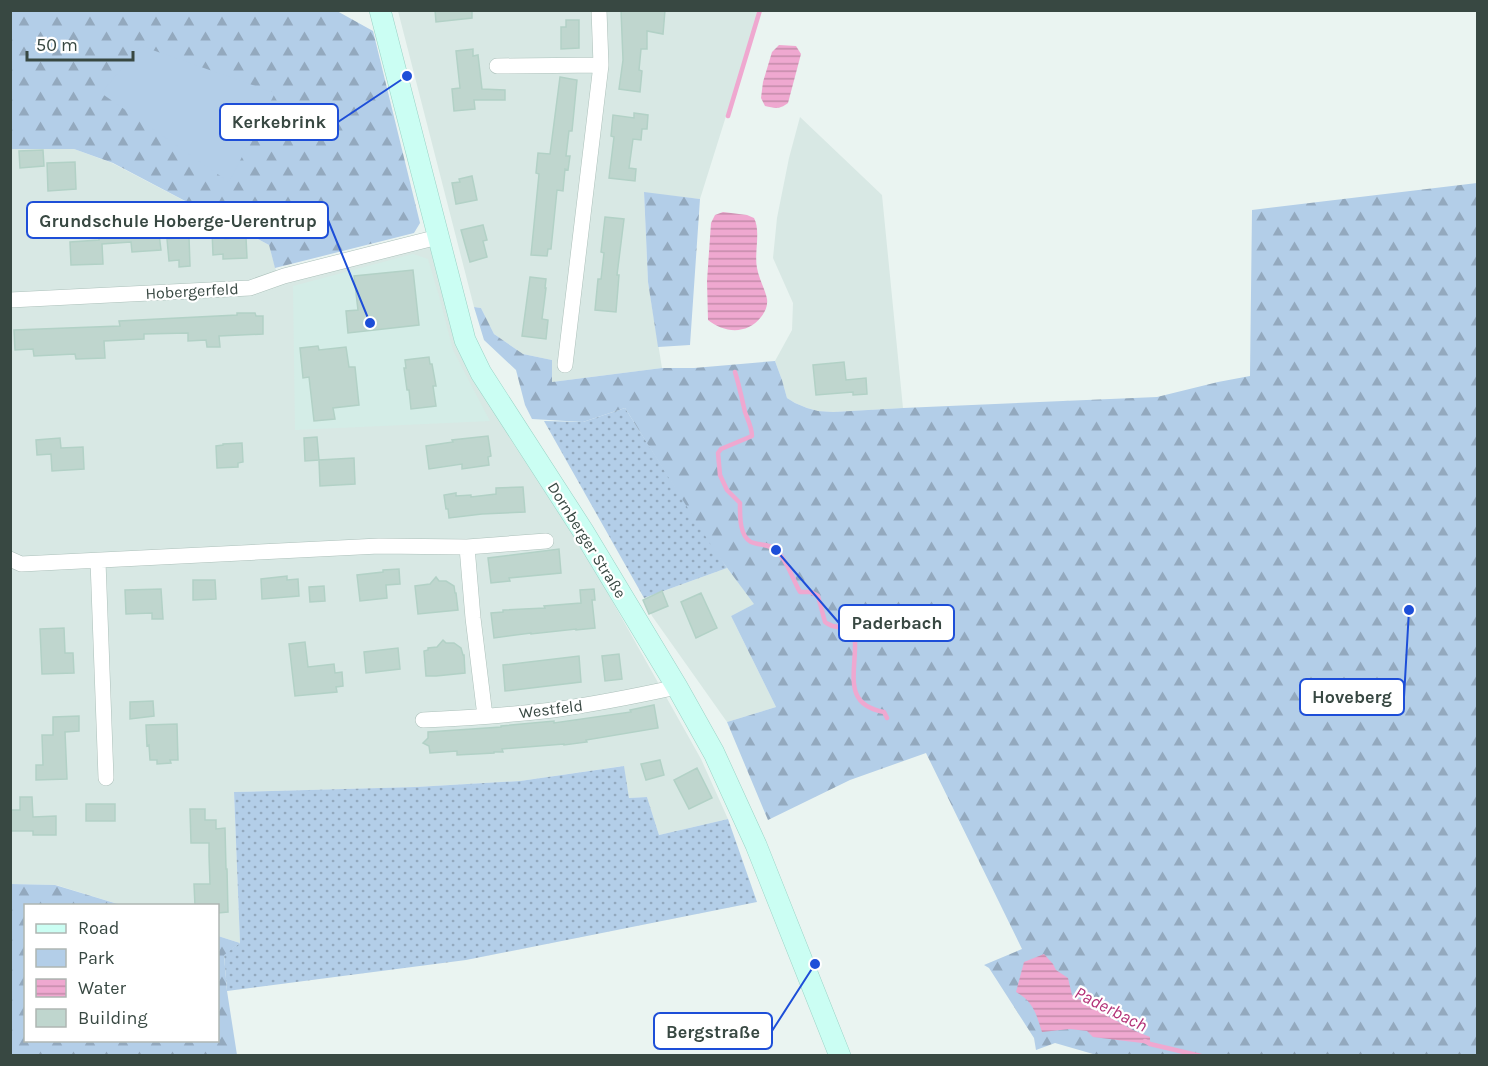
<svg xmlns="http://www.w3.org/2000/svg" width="1488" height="1066" font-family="Karla,sans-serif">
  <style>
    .residential { fill: #d8e8e4 }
    .education { fill: #d4ede7 }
    .grass { fill: url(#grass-dots) }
    .forest { fill: url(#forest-firs) }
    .green { fill: #b3cee8 }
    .water { fill: url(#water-rules) }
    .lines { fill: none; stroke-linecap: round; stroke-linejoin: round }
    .stream { stroke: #efa8d0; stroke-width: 4.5 }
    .building { fill: #bfd6ce; stroke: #b2d1c6; stroke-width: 1.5 }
    .street-casing { stroke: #acc0ba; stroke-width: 16 }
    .secondary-casing { stroke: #9ad3c6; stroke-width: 22 }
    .street { stroke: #fff; stroke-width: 15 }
    .secondary { stroke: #cbfef3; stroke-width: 21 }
    .labels { text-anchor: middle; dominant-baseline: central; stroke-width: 4.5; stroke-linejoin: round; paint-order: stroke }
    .street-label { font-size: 16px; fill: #384842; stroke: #fff }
    .water-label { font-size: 18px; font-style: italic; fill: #b33278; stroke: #fff }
    .leader { fill: none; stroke: #1d4ed8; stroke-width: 2 }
    .callout-dot { fill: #1d4ed8; stroke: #fff; stroke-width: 2 }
    .callout { fill: #fff; stroke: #1d4ed8; stroke-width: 2 }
    .callout-label { font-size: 18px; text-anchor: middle; font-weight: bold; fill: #384842 }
  </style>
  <defs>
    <pattern id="grass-dots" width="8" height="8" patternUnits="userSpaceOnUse" patternTransform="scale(1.5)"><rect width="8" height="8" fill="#b3cee8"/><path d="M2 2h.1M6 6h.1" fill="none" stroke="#93a9be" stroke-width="1.8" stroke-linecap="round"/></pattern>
    <pattern id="forest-firs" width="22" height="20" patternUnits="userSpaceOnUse" patternTransform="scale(1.5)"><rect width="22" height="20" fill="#b3cee8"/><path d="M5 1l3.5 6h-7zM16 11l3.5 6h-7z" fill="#93a9be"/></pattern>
    <pattern id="water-rules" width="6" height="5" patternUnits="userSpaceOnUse" patternTransform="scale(1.5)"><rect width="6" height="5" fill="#efa8d0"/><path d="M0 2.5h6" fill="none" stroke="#c38baa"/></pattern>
  </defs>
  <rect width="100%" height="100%" fill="#eaf4f1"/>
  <path class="residential" d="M398 11H759L700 199 644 193 648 282 662 368 552 382V360L523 354 494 334 481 308 474 307Z
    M800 117 882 195 903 408 833 412 818 411 807 408 795 403 787 398 782 380 775 361 792 330 793 303 773 258 777 218 789 158Z
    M11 149H74L112 163 269 245 280 285 431 245 456 339 574 533 701 759 728 819 659 835 647 797 629 798 623 766 520 781 416 787 234 792 240 943 218 936V906L121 905 56 885 11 884Z
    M727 568 755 604 731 616 776 707 727 722 652 616 644 598Z"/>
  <path class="education" d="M413 254 428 259 439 296 453 350 490 421 295 430 293 286Z"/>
  <path class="grass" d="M625 408 727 568 644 598 544 421 583 422Z
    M624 766 629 798 647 797 659 835 728 819 757 902 466 960 227 991 224 954 240 943 234 792 416 787 520 781Z"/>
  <path class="forest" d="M11 11H337L373 31 420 223 414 233 275 268 269 245 113 163 74 149H11Z
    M1477 183V1055L1100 1056 1055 1043 1036 1050 1034 1038 989 968 984 965 1022 949 926 753 850 780 768 820 727 722 776 707 731 616 754 604 716 553 625 408 583 422 532 419 525 405 516 370 484 340 474 307 481 308 494 334 523 354 552 360V382L662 368H694L775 361 782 380 787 398 795 403 807 408 818 411 833 412 903 408 1157 397 1218 382 1250 376 1252 210Z
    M644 192 700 199 690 345 658 347 648 282Z
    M11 884 55 885 121 905 26 906V1040H218V936L240 943 224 955 227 991 237 1055H11Z"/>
  <path class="green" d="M141 46 275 93 229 182 101 93Z"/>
  <path class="water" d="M779 45 796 46 801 54 788 103C779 110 775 108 765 106L761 98 763 82 772 52Z
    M723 212 747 215 754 218C761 231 754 253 757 268 759 279 765 289 767 299 768 306 765 312 761 317 747 335 724 333 708 320L707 281 711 223 715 215Z
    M1044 954 1053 964 1056 970 1068 978 1072 995 1133 1030 1150 1037V1044L1093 1037 1087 1031 1070 1029 1042 1032C1036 1014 1034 1002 1016 992L1024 962Z"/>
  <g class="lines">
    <path class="stream" d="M728 116 760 10
      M735 372C739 385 742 399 745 412 748 420 752 428 752 436L721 449 718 453 720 475 727 490 740 503C740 514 739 536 751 542 760 546 769 543 777 551 788 562 792 578 800 592H811L818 596 825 622C826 623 832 626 833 626 840 628 845 626 851 632 856 637 855 642 855 649 854 679 846 705 884 712L887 718
      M1145 1041 1150 1044 1201 1056"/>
  </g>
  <path class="building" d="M435 10H472V18L436 22Z
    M621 10H665L663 34 647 31V49H641L639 70 642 71 640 92 619 89 623 60Z
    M566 20H579V48L561 49V27H566Z
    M473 49V56L478 55 482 89 505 90V100H474L475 109 454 111 452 89 460 88 456 51Z
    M560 77 577 80 572 131H569L566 156H570L568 170 565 169 563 191 557 190 551 249H548L547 256 531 255 539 174 536 173 538 153 550 154Z
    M634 113 648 115 647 129H642L641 140 633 139 629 168 636 169 635 181 609 178 614 137 611 136 613 115 634 118Z
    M43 150 44 166 20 168 19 151Z
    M75 162 76 189 48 191 47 163Z
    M472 176 477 200 456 204 452 183 460 182 459 179Z
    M605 217 624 219 617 275H619L616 312 595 310 598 279H601L604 253 601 252Z
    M483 225 487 240 483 241 487 257 470 262 461 230Z
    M158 226 161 250 132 252 131 242 102 244 103 264 71 265 70 242 99 240V229Z
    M212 230H224L225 239 246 237 247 258 223 259V254L213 255Z
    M189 237 190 266 179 267V260L169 261 167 239Z
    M413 270 419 325 348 333 346 311 358 310 354 276Z
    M530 277 546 279 545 288H546L542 319 548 320 546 339 522 336Z
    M237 313H255L256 316H263V334L219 336 220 347H207L206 340 188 341V333L144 334V339L104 341 105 358 76 359 75 354 34 356 33 349 15 350 14 330 120 326 119 321 237 315Z
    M318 346 319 350 346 347 349 367H355L359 405 333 408 335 419 314 421 309 377 303 378 300 348Z
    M429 357 430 364H432L436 386H433L436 406 411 409 409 390H407L404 368H406L405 360Z
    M844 362 846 380 866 378 867 394 853 395V392L816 395 813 365Z
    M488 436 491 456 488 457 489 465 462 469V464L429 469 426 446 453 442 452 440Z
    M317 437 319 460 305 461 304 438Z
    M60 438 61 448 83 447 84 469 52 471 51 454 37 455 36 440Z
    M242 443 243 462 238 463V467L217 468 216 446 223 445V444Z
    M354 458 355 484 320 486 319 460Z
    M523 487 525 512 482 514 449 518 448 509H446L444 495 456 493V496L471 495V497L496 494V488Z
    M559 549 561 573 509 578 510 581 491 583 488 558Z
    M399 569 400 584 386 585 387 598 360 601 357 575 383 572V570Z
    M287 576V580L298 579 299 596 262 599 261 579Z
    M436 577 439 581H446L454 586 455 593H456L458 610 418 614 415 586 430 584Z
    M193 580H215L216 599 193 600Z
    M324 586 325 601 310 602 309 587Z
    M161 589 163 619H152V613L126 614 125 590Z
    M594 589 595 600H592L595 628 576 630V629L531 634V633L494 638 491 613 503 612V610L545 608 544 606 581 603 580 590Z
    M662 591 668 606 649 614 643 600Z
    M701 593 717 628 696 638 681 602Z
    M64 628 65 653H73L74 673 42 674 40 629Z
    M443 640 446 643H454L461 648 463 655H464L465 673 436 676H426L424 651 428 650V648L437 647Z
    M305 642 308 667 334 664 335 673 342 672 343 686 336 687 337 692 295 696 289 644Z
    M398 648 400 669 366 673 364 652Z
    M619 654 622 679 605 681 602 656Z
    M579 656 581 682 505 691 503 665Z
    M153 701 154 716 130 719V702Z
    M654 705 658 728 586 740 587 742 564 745V744L502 749 503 752H494V753L457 755V751L430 753 429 746 423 743 428 738V732L501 727V726L554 721V723L631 712 630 710Z
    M79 716V731L65 732 67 779 36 780V765H43L42 735H53V717Z
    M177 724 178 760H170L171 763 157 764V760H150L149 745 147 746 146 725Z
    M660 760 664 775 646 780 641 764Z
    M697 768 712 798 689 809 674 780Z
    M20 797H32L33 817 56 816V835H33V831H10V810H20Z
    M86 804H115V821H86Z
    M190 809H205V820H216V829L225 828 226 869H227L228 912 218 913V906H195L194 884H210L209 855V843H191Z"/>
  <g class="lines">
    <g class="street-casing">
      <path id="street" d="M497 66 601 65
        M10 300 250 288 284 276 438 237
        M565 365 601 65 599 10
        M467 547 473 618 485 716
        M10 559 21 564 379 546 467 547 546 541
        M98 561 106 778
        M423 720C467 718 510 715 553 710 595 704 636 696 677 687"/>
    </g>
    <g class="secondary-casing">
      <path id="secondary" d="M380 10 465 340 481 373 583 531 677 687 714 753 756 845 840 1056"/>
    </g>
    <use href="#street" class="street"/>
    <use href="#secondary" class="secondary"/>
  </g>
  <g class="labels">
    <g class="street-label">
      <text transform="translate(192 291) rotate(-3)">Hobergerfeld</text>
      <text transform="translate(587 540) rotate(58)">Dornberger Straße</text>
      <text transform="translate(551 709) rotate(-7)">Westfeld</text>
    </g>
    <g class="water-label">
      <text transform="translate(1111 1009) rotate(27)">Paderbach</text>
    </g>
  </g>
  <path class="leader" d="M407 76L338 122M370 323L328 220M776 550L839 623M1409 610L1404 697M815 964L772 1031"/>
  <g class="callout-dot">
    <circle cx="407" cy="76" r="6"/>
    <circle cx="370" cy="323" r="6"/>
    <circle cx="776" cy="550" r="6"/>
    <circle cx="1409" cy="610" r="6"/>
    <circle cx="815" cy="964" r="6"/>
  </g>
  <g class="callout">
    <rect x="220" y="104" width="118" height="36" rx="6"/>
    <rect x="27" y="202" width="301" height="36" rx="6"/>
    <rect x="839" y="605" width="115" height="36" rx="6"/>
    <rect x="1300" y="679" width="104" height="36" rx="6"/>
    <rect x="654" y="1013" width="118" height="36" rx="6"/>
  </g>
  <g class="callout-label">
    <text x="279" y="128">Kerkebrink</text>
    <text x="178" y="227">Grundschule Hoberge-Uerentrup</text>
    <text x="897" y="629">Paderbach</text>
    <text x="1352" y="703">Hoveberg</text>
    <text x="713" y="1038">Bergstraße</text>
  </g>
  <rect width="1488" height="1066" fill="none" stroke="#384842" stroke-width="24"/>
  <rect x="24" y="904" width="195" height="138" fill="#ffffff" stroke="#afb6b3" stroke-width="1.5"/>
  <rect x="36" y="924" width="30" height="9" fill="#cbfef3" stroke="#afb6b3" stroke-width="1.5"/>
  <text x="78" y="934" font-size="18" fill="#384842">Road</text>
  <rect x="36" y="949" width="30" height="18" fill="#b3cee8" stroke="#afb6b3" stroke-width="1.5"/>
  <text x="78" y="964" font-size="18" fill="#384842">Park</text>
  <rect x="36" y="979" width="30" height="18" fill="url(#water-rules)" stroke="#afb6b3" stroke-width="1.5"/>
  <text x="78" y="994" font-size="18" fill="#384842">Water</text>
  <rect x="36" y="1009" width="30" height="18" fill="#bfd6ce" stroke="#afb6b3" stroke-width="1.5"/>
  <text x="78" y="1024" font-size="18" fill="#384842">Building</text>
  <path d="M27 51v9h106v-9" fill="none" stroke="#384842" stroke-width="3"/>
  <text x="36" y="51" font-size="18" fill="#384842" stroke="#ffffff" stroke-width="4.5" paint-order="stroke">50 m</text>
</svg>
